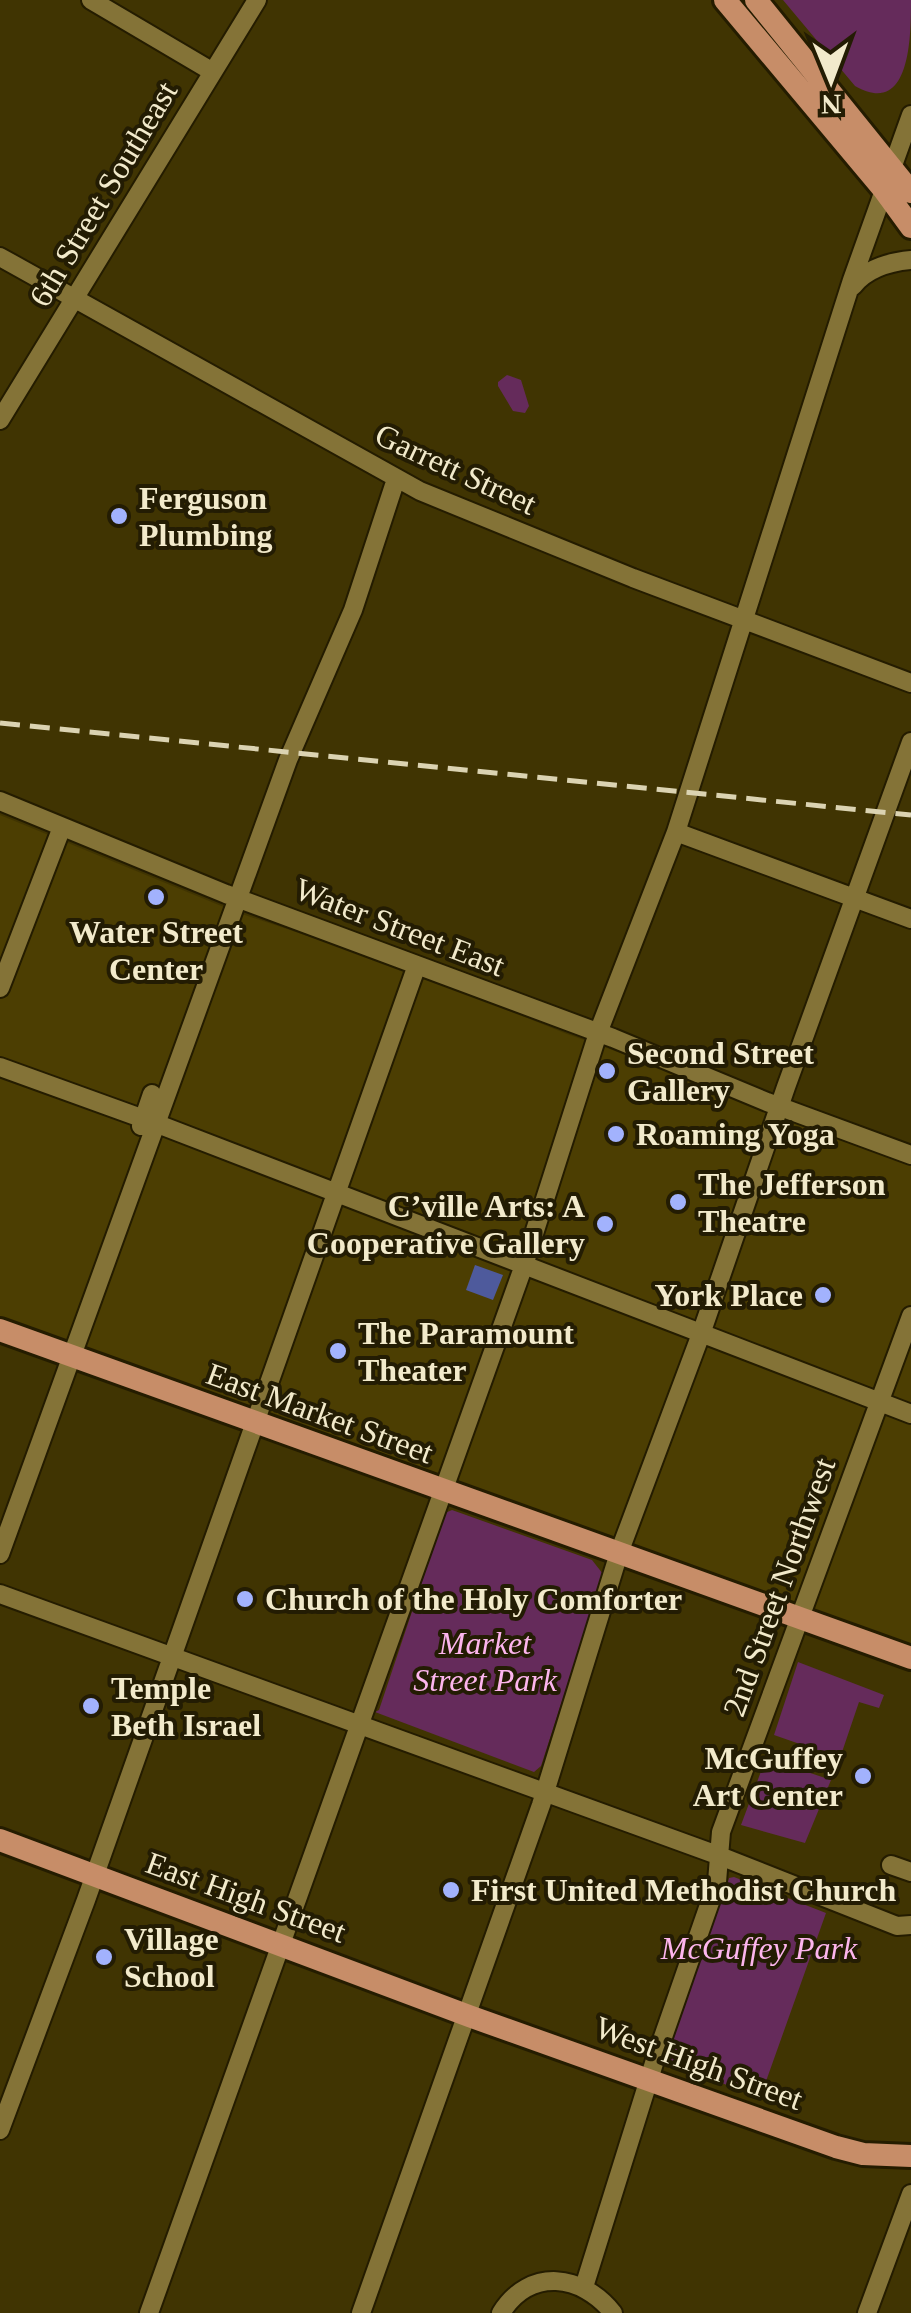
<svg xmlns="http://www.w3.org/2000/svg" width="911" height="2313" font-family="Georgia,serif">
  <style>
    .built { fill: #4c3e02 }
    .green { fill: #652b5b }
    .water { fill: #4e5a9c }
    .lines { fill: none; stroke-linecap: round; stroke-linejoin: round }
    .minor-casing { stroke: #241c00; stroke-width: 22 }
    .major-casing { stroke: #241c00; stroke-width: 28 }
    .minor { stroke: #847337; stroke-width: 18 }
    .major { stroke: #c78d68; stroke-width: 22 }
    .rail { stroke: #dbd3b2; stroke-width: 5; stroke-dasharray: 20 10; stroke-linecap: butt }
    .poi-dot { fill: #a2b2fd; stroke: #231c03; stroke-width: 4 }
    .labels { text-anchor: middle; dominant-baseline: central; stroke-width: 8; stroke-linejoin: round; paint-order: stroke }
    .street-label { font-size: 32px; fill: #f2eacb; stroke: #231c03 }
    .poi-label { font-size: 32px; font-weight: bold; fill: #f2eacb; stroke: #231c03; text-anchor: start }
    .park-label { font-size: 32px; font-style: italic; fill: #fdb5ed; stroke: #231c03 }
  </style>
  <rect width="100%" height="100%" fill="#403402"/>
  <path class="built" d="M0 815 236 912 398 966 567 1034 911 1155V1658L0 1330Z"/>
  <path class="green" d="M783 0H911C911 36 911 118 855 86Z
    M507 375 521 380 529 406 525 413 513 411 498 386V382Z
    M452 1510 592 1560 603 1574 541 1766 534 1772 375 1712 379 1710 445 1513Z
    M798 1662 884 1695 879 1708 859 1702 840 1758 774 1735Z
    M766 1758 831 1780 805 1843 741 1825Z
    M734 1877 826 1913 760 2098 668 2062 667 2057 729 1878Z"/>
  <path class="water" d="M475 1265 503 1275 493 1300 466 1290Z"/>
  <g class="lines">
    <g class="minor-casing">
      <path id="minor" d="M91 0 213 72
        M0 257 420 491 633 578 911 683
        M853 286C867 268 889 262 911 260
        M0 420 257 0
        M0 801 226 894 613 1038 767 1102 911 1155
        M676 832 911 919
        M0 988 62 827
        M0 1067 155 1123 911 1414
        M141 1126 152 1094
        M0 1554 288 760 353 610 396 479
        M0 1594 720 1856 897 1926 911 1925
        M891 1865 911 1872
        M0 2130 86 1900 417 965
        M584 2287 655 2060 717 1882 721 1832 911 1316
        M149 2313 524 1265 598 1033 676 832 852 280 911 115
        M361 2313 541 1805 619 1553 701 1334 786 1087 911 742
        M501 2313C530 2267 582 2274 613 2313
        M867 2313 911 2194"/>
    </g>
    <g class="major-casing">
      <path id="major" d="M725 0 884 190 911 227
        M756 0 911 192
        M0 1330 911 1658
        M0 1840 469 2016 836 2147 863 2154 911 2156"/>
    </g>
    <use href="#minor" class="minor"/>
    <use href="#major" class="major"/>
    <path class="rail" d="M0 723 911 815"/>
  </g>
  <g class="poi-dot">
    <circle cx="119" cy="516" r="10"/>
    <circle cx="156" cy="897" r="10"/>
    <circle cx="607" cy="1071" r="10"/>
    <circle cx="616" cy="1134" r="10"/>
    <circle cx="678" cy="1202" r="10"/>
    <circle cx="605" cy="1224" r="10"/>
    <circle cx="823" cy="1295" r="10"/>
    <circle cx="338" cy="1351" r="10"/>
    <circle cx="245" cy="1599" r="10"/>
    <circle cx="91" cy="1706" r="10"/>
    <circle cx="863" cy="1776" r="10"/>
    <circle cx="451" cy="1890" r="10"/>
    <circle cx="104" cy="1957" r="10"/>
  </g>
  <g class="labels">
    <g class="street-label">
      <text transform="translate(103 194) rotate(-59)">6th Street Southeast</text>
      <text transform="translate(456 469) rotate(25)">Garrett Street</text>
      <text transform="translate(400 927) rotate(21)">Water Street East</text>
      <text transform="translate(320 1413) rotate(20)">East Market Street</text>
      <text transform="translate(779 1587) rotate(-70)">2nd Street Northwest</text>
      <text transform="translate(246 1897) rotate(20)">East High Street</text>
      <text transform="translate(699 2063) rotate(20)">West High Street</text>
    </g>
    <g class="poi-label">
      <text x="139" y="498">Ferguson<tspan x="139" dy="37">Plumbing</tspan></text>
      <text x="156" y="932" text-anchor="middle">Water Street<tspan x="156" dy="37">Center</tspan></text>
      <text x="627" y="1053">Second Street<tspan x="627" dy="37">Gallery</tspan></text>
      <text x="636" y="1134">Roaming Yoga</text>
      <text x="698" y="1184">The Jefferson<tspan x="698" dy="37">Theatre</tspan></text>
      <text x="585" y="1206" text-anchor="end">C’ville Arts: A<tspan x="585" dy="37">Cooperative Gallery</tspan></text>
      <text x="803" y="1295" text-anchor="end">York Place</text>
      <text x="358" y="1333">The Paramount<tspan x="358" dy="37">Theater</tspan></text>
      <text x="265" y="1599">Church of the Holy Comforter</text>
      <text x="111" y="1688">Temple<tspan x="111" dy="37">Beth Israel</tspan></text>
      <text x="843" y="1758" text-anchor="end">McGuffey<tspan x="843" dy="37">Art Center</tspan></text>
      <text x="471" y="1890">First United Methodist Church</text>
      <text x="124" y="1939">Village<tspan x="124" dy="37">School</tspan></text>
    </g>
    <g class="park-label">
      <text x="485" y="1643">Market<tspan x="485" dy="37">Street Park</tspan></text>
      <text x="759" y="1948">McGuffey Park</text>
    </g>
  </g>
  <g transform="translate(831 80) rotate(179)" stroke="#231c03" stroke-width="8" paint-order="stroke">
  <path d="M0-8L18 38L0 25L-18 38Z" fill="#f2eacb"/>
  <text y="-15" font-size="28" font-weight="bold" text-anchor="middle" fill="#f2eacb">N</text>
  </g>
</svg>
